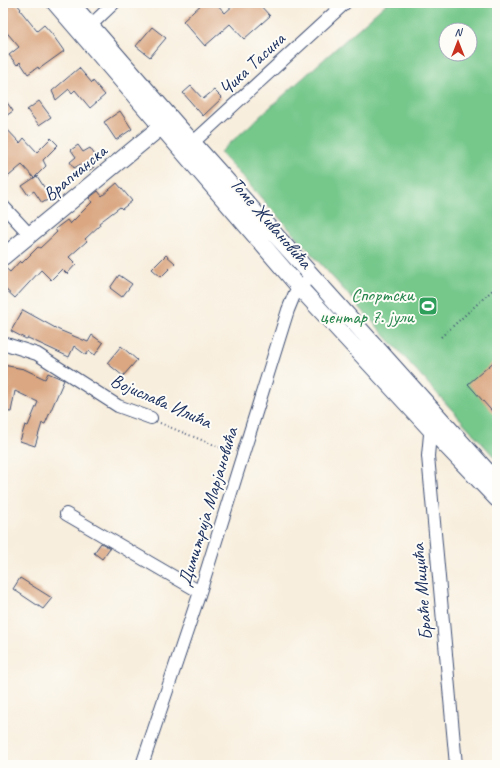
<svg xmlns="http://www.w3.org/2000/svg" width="500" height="768" font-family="Caveat,sans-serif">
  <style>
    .green { fill: #75c78a; stroke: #487b74; fill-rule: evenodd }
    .building { fill: #daa782 }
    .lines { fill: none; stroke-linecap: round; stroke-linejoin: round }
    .minor-casing { stroke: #3c4c71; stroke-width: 14 }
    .major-casing { stroke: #3c4c71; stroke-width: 18 }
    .path { stroke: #3c4c71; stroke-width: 2; stroke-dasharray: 1 3; stroke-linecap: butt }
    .minor { stroke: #fff; stroke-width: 12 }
    .major { stroke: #fff; stroke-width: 16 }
    .labels { text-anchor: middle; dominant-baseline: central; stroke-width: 4; stroke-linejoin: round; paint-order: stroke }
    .street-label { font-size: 19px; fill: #1b2f5e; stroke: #fdfcf7 }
    .leisure-label { font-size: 19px; fill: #27864d; stroke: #fdfcf7; text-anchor: end }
  </style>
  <rect width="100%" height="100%" fill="#fdfcf7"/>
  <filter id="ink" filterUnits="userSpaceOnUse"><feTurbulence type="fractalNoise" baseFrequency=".025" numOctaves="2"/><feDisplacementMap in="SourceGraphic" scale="8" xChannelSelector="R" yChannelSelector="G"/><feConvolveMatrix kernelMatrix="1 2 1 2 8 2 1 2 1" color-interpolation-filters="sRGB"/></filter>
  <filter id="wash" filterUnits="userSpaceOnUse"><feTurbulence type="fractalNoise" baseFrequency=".012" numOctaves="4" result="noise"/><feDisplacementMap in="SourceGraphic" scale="16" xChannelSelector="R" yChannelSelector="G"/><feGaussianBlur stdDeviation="0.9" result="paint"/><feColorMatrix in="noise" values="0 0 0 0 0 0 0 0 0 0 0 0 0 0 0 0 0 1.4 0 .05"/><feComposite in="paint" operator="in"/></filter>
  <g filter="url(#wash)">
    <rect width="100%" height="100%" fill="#f8eedd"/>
    <path class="green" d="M387 3H497V460L220 152ZM446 30H470V54H446Z"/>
    <g id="blocks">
      <path class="building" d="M9 3H16L21 9 20 10 37 31 44 25 52 34 64 51 39 69 38 67 28 74 20 62 17 65 9 55 19 47 3 28V7Z
        M203 3H216L225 13 236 3H258L270 16 244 39 230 24 205 46 183 21Z
        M152 27 166 38 150 57 136 46Z
        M79 68 92 83 93 81 105 95 90 108 75 90 72 93 69 89 56 100 52 91Z
        M191 86 203 99 214 90 222 98 203 116 183 93Z
        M3 97 13 111 3 118Z
        M39 101 51 117 39 125 27 110Z
        M120 111 132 129 116 140 104 122Z
        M3 125 20 143 24 138 37 152 51 138 58 145 43 160 46 166 34 178 22 165 3 181Z
        M78 145 83 152 90 148 97 158 91 163 94 167 87 172 81 164 74 168 70 162 76 157 71 150Z
        M37 176 51 198 42 203 34 191 28 195 22 186Z
        M117 183 132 201 122 209 120 207 99 223 100 225 85 239 87 241 69 257 76 264 67 274 62 269 51 280 41 270 15 298 3 287V266L10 272 20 261 22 263 38 247 40 248 57 232 55 229 67 220 70 224 92 202 89 198 98 191 102 196Z
        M166 255 175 263 161 277 152 269Z
        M119 275 132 284 122 297 110 288Z
        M23 310 59 330 88 342 92 335 103 343 95 355 89 351 86 355 74 346 69 357 28 338 26 339 11 331Z
        M121 346 137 360 123 376 107 363Z
        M497 359V417L468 384Z
        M3 365 24 369 45 379 48 373 64 380 45 424 42 423 35 446 20 441 25 425 28 426 38 402 15 391 11 412 3 411Z
        M101 543 110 548 102 559 94 553Z
        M20 578 52 598 43 609 13 589Z"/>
    </g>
  </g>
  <g filter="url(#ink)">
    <use href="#blocks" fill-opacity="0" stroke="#3c4c71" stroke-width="1"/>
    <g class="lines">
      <g class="minor-casing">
        <path id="minor" d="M90 26 114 3
          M187 148 345 3
          M3 206 30 235
          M3 343 37 354 118 406 151 418
          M436 425 430 434 428 456 456 765
          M66 514 200 592
          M142 765 200 592 288 310 295 293 305 282"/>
      </g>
      <g class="major-casing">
        <path id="major" d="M55 3 299 287 431 430 497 499
          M71 3 176 124 497 482
          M3 257 168 121"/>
      </g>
      <path class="path" d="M441 337 497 286
        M160 423 179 431 232 452"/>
      <use href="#minor" class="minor"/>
      <use href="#major" class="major"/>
    </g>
  </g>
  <defs>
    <g id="stadium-square" transform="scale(1)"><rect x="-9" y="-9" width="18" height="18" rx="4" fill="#2e9e5b" stroke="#fdfcf7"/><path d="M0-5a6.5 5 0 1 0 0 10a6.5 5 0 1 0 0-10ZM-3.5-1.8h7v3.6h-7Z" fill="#fff"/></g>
  </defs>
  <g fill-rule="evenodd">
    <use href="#stadium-square" x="428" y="306"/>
  </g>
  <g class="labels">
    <g class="street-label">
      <text transform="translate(252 64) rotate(-43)">Чика Тасина</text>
      <text transform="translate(75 173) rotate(-40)">Врапчанска</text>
      <text transform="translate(271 223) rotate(49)">Томе Живановића</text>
      <text transform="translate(161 401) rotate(24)">Војислава Илића</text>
      <text transform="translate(208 507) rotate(-73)">Димитрија Марјановића</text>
      <text transform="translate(422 592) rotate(-95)">Браће Мицића</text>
    </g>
    <g class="leisure-label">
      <text x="414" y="295">Спортски<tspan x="414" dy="22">центар 7. јули</tspan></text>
    </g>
  </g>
  <rect width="500" height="768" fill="none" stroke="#fdfcf7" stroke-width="16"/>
  <g transform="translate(458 42)"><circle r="19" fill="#fdfcf7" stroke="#a3aaba"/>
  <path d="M0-3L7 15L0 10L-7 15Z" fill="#c8321e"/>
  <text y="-6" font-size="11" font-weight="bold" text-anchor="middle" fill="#1b2f5e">N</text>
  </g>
</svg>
